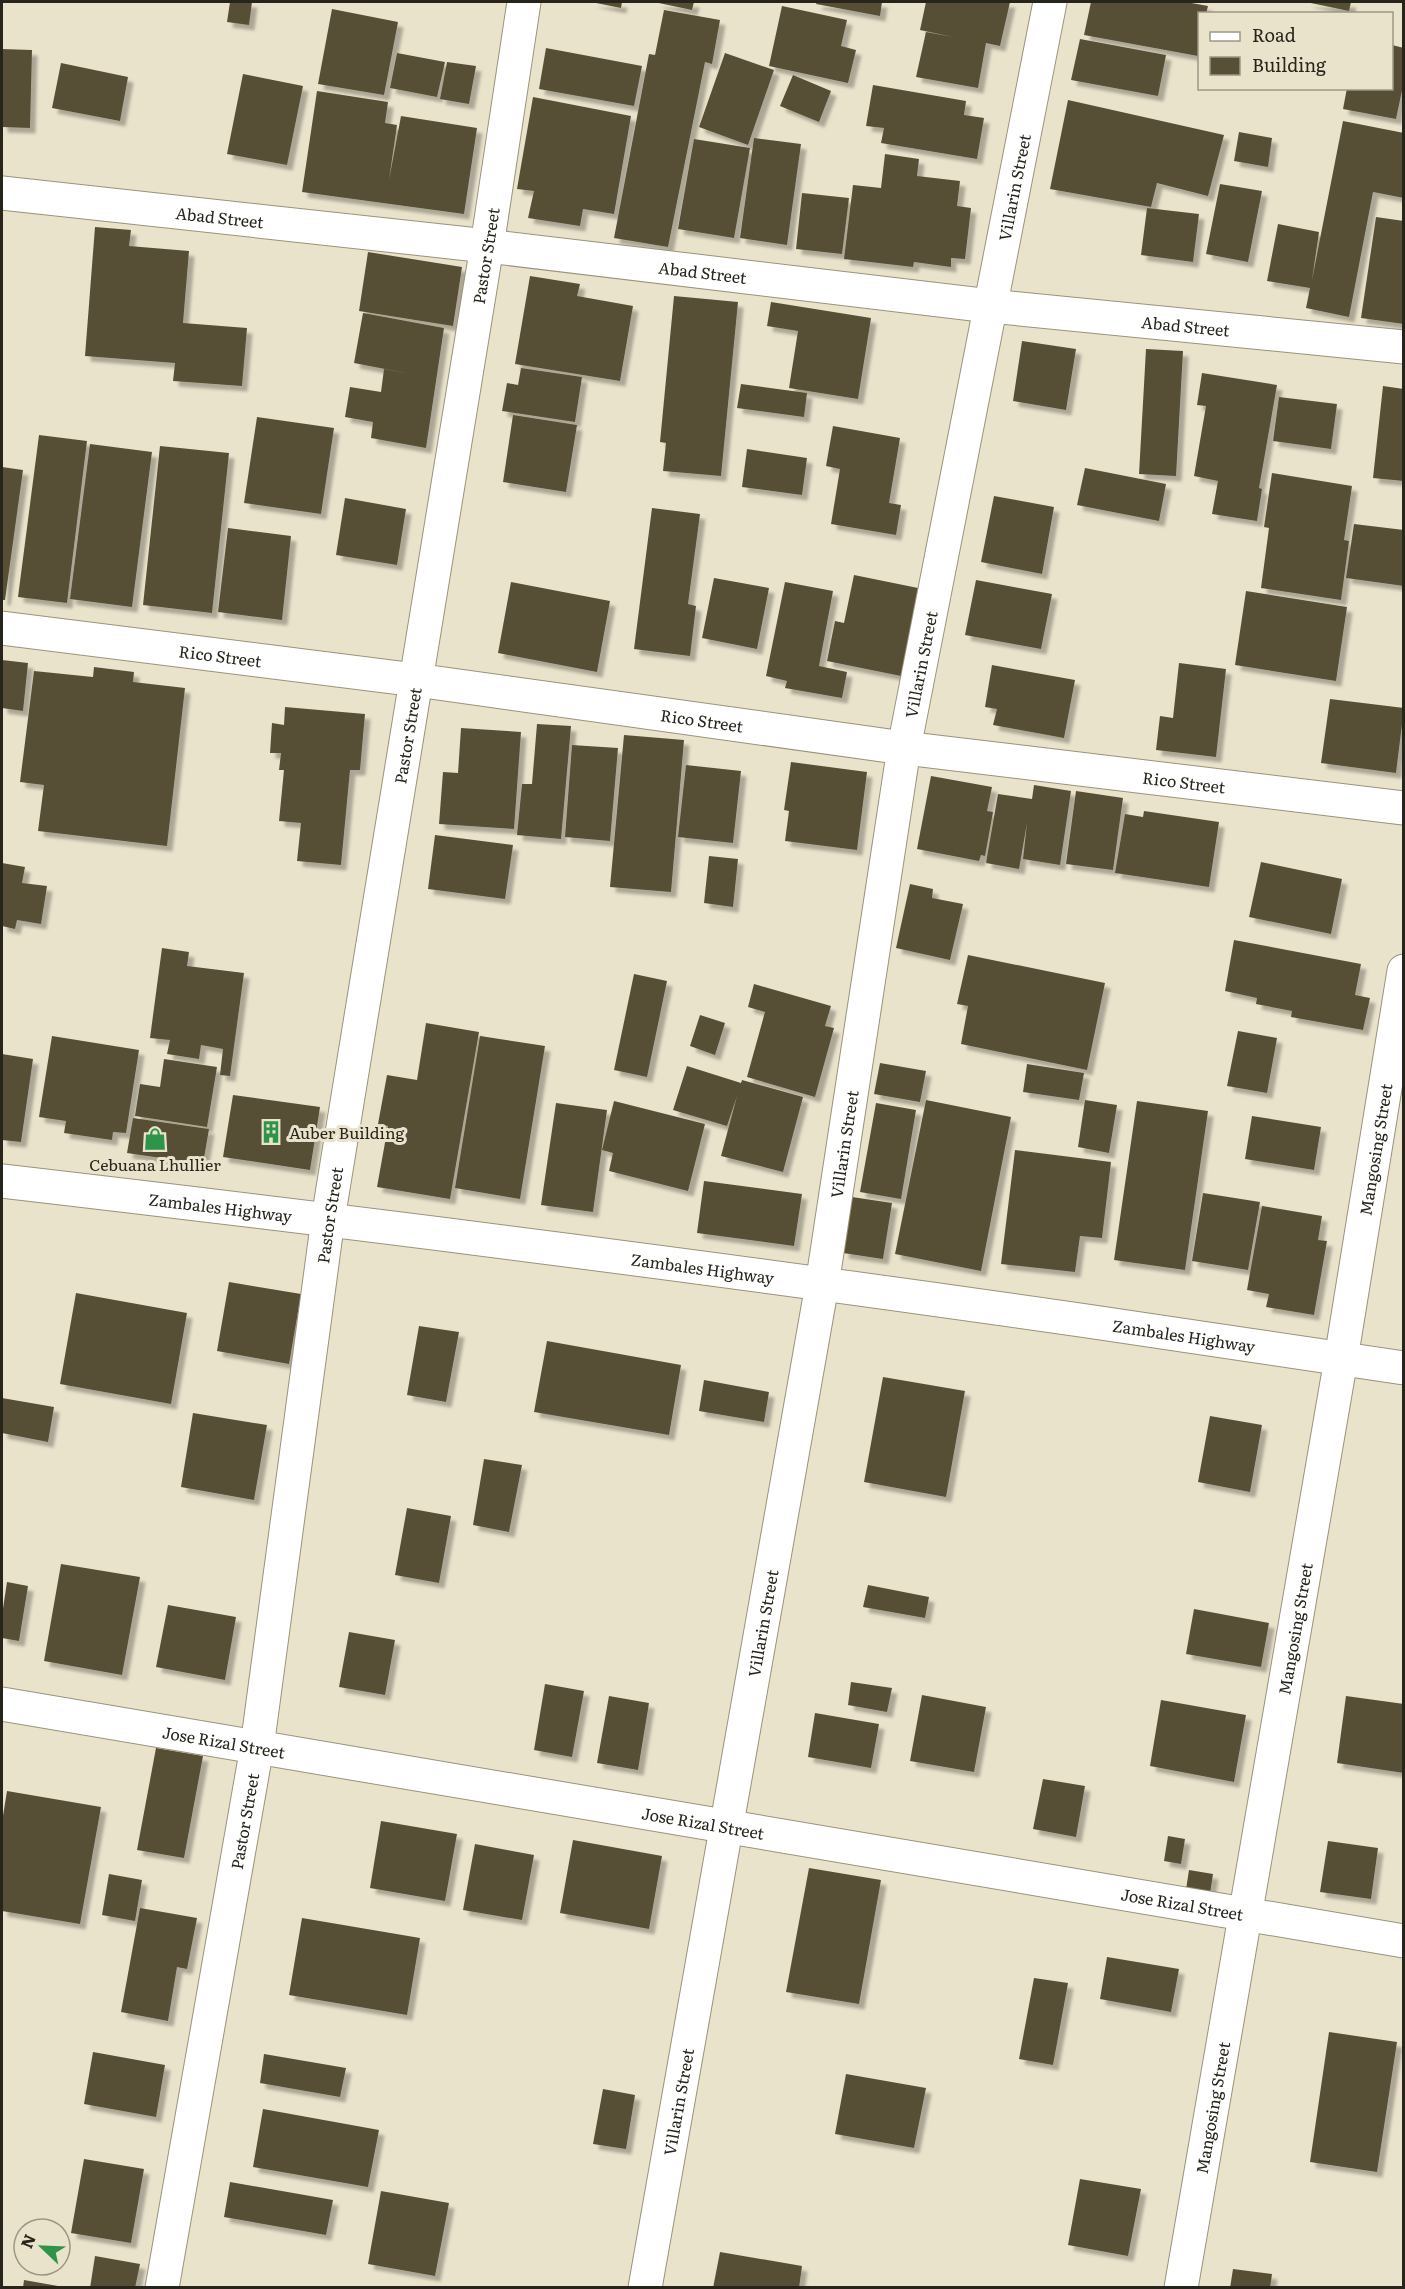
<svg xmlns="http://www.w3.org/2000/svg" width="1405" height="2289" font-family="Literata,serif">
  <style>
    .building { fill: #575036; filter: url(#shadow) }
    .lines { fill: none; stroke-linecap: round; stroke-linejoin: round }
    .minor-casing { stroke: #99927c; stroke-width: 35 }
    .major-casing { stroke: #99927c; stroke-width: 35 }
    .minor { stroke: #fff; stroke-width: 33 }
    .major { stroke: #fff; stroke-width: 33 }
    .labels { text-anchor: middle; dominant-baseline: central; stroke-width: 6; stroke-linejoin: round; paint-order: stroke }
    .street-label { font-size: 16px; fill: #27241b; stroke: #eae3cc }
    .poi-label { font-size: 16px; fill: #27241b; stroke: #eae3cc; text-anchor: start }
  </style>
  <defs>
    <filter id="shadow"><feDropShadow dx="5.5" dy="5.5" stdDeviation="1.5" flood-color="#0004"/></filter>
  </defs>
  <rect width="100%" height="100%" fill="#eae3cc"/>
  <path class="building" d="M230 2H252L249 25 227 22Z
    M591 2H622L621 8Z
    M654 2H694L692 10Z
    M817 2H882L880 16 816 4Z
    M926 2H1010L1000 46 986 43 978 88 916 77 926 32 953 37 920 30Z
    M1091 2H1186L1208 6 1206 14H1200L1198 56 1084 35Z
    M1306 2H1351L1349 11Z
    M782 6 847 20 841 46 856 50 848 83 769 66Z
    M332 9 398 22 384 95 318 84Z
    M664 10 720 20 712 64 705 62 668 247 614 238 649 54 655 55Z
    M1080 39 1166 55 1158 96 1071 80Z
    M1392 45 1404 48V81L1396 119 1343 109 1347 88H1392Z
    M546 48 642 66 634 106 539 89Z
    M2 49 32 50 30 128 2 127Z
    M397 53 445 62 437 97 390 88Z
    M725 53 774 70 748 145 699 127Z
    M447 62 476 66 469 104 440 99Z
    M61 63 128 77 120 121 52 108Z
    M243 74 303 86 287 165 227 154Z
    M793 75 831 91 819 122 780 106Z
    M873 85 966 101 964 115 984 118 977 159 881 143 884 128 866 126Z
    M317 91 388 102 385 123 397 125 389 180 401 116 477 128 464 214 302 192Z
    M533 97 631 116 614 214 583 209 580 226 528 218 534 191 517 189Z
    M1068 100 1224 135 1208 196 1157 183 1151 207 1050 189Z
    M1343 121 1404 133V198L1373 192 1349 317 1306 308 1310 288 1267 281 1278 224 1319 232 1312 280Z
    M1239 132 1272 138 1268 167 1234 161Z
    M754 138 801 144 787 245 740 238Z
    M694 139 750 148 734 238 678 229Z
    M885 154 919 159 917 176 960 181 957 206 971 208 965 259 951 258V267L914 262 913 267 844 259 853 185 881 188Z
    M1220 184 1262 191 1248 262 1206 254Z
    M802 193 849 198 842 254 796 249Z
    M1147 208 1199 214 1193 262 1141 255Z
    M1376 217 1404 221V324L1361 318Z
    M95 227 131 230 129 246 189 251 183 323 247 328 242 386 173 381 175 363 85 356Z
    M368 252 462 267 453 326 359 311Z
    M530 276 580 284 577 296 633 306 620 381 515 364Z
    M674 296 738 302 721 476 663 471 666 443 660 442Z
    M771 302 871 318 858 399 789 388 798 331 767 326Z
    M363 313 444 328 426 448 371 438 373 422 345 417 350 387 381 392 384 369 411 374 354 363Z
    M1022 341 1076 349 1066 410 1013 401Z
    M1146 349 1183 351 1176 476 1139 474Z
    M521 368 582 377 575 422 502 411 507 383 518 385Z
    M1202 373 1277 385 1259 488 1262 489 1257 521 1212 514 1218 481 1194 476 1206 406 1197 405Z
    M741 384 807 393 804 417 737 408Z
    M1383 386 1404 389V481L1373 478Z
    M1279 397 1337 404 1331 449 1273 441Z
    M513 415 577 425 566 492 503 482Z
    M257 417 334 428 321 514 244 503Z
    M833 426 900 438 889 503 901 505 896 535 831 524 840 469 826 466Z
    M39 435 87 441 67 603 18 597Z
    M90 444 152 452 132 607 70 599Z
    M160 446 229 453 212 613 143 605Z
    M747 449 807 458 802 495 742 487Z
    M2 467 23 470 5 600H2Z
    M1085 468 1166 484 1159 521 1077 505Z
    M1272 473 1352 486 1344 540 1349 541 1341 600 1261 588 1269 528 1264 527Z
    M994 496 1054 507 1042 574 981 562Z
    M345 498 406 509 397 565 336 555Z
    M652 508 700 514 688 604 696 606 690 656 634 649Z
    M1354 524 1404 530V586L1346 578Z
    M228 528 291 536 282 620 218 612Z
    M854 575 918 588 901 676 827 661 835 621 844 623Z
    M714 578 769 588 757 649 702 638Z
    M976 580 1052 594 1041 649 965 635Z
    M511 582 610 601 597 672 498 653Z
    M785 582 833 591 819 666 847 672 842 698 785 688 787 681 766 676Z
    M1246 591 1347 607 1336 681 1235 665Z
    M2 660 28 663 23 711 2 708Z
    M1179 663 1226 669 1216 757 1156 750 1160 716 1173 718Z
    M992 665 1075 680 1064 738 993 725 997 709 985 707Z
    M94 667 134 672 133 682 185 688 167 846 38 831 44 785 20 782 34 671 93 677Z
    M1330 699 1404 708 1396 773 1321 763Z
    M285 707 365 714 360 770H350L341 865 297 861 301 823 279 821 284 770H279L281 753H270L272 723 284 725Z
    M537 724 571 726 561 839 517 835 522 784H532Z
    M461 728 521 732 514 829 439 824 443 772 458 773Z
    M624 735 684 740 671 892 610 887Z
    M572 745 618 748 610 841 565 837Z
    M791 762 867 772 857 850 785 841 789 811 784 810Z
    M686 765 741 771 733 843 678 837Z
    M931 776 992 787 987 811 993 812 985 856 981 855 979 861 917 849Z
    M1034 785 1071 791 1060 865 1023 859 1027 823 1019 869 986 863 998 794 1032 799Z
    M1076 791 1123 798 1113 870 1066 864Z
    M1144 811 1219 822 1209 887 1115 873 1125 814 1143 817Z
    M435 835 513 845 505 899 428 889Z
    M709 856 738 859 733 907 704 903Z
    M1261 862 1342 879 1331 934 1249 917Z
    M2 863 25 867 22 883 47 886 41 924 17 920 15 929 2 926Z
    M910 884 933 889 932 898 963 904 950 960 896 948Z
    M1234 940 1361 964 1355 995 1370 998 1363 1030 1291 1017 1292 1011 1256 1004 1257 998 1225 991Z
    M162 948 189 952 187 966 244 973 230 1076 220 1075 223 1049 201 1045 199 1059 167 1054 170 1040 150 1038Z
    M968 955 1105 983 1087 1070 961 1044 968 1006 957 1004Z
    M634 974 667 981 647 1077 614 1070Z
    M754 984 831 1006 825 1026 834 1028 815 1097 747 1077 765 1012 748 1007Z
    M700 1015 725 1023 715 1055 690 1046Z
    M426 1023 479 1032 450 1199 377 1187 388 1126 378 1124 387 1075 417 1080Z
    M1238 1031 1277 1038 1267 1093 1227 1086Z
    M52 1036 139 1050 126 1133 113 1132 112 1140 64 1133 66 1121 39 1117Z
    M480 1036 545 1046 520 1199 455 1188Z
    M2 1054 33 1059 21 1142 2 1140Z
    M164 1059 217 1067 207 1127 135 1116 140 1084 160 1087Z
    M880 1063 926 1071 920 1102 874 1094Z
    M1027 1064 1084 1073 1079 1100 1023 1092Z
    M687 1066 741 1083 742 1080 803 1097 783 1172 721 1156 737 1096 727 1126 673 1110Z
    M233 1095 320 1107 310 1170 223 1157Z
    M926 1100 1011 1117 981 1271 895 1254Z
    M1085 1100 1117 1105 1109 1153 1078 1147Z
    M614 1101 705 1124 688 1191 609 1171 613 1153 602 1150Z
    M1137 1101 1208 1111 1185 1270 1114 1260Z
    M556 1103 607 1110 593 1212 541 1205Z
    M876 1103 916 1110 901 1199 860 1192Z
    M1252 1116 1321 1127 1314 1170 1245 1159Z
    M133 1118 209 1129 203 1164 127 1153Z
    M1015 1150 1111 1162 1102 1238 1080 1236 1075 1272 1001 1264Z
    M704 1181 802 1194 794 1246 697 1233Z
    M1203 1193 1260 1202 1248 1270 1192 1261Z
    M852 1197 892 1203 883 1259 843 1253Z
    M1262 1206 1322 1216 1318 1240 1327 1241 1314 1315 1266 1307 1269 1294 1247 1290Z
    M229 1282 301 1294 289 1364 217 1351Z
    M76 1293 187 1313 171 1404 60 1384Z
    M419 1326 459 1332 446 1402 407 1395Z
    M547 1341 681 1365 669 1435 534 1412Z
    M883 1377 965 1391 946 1497 864 1482Z
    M704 1380 769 1392 764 1422 699 1411Z
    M2 1398 54 1407 48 1442 2 1433Z
    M193 1413 267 1425 254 1500 181 1487Z
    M1210 1416 1262 1425 1250 1492 1198 1482Z
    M484 1459 522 1465 509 1532 473 1525Z
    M407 1508 451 1516 439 1583 395 1575Z
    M61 1564 140 1577 122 1675 44 1661Z
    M7 1582 28 1586 19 1641 2 1638V1615Z
    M868 1585 929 1597 925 1618 863 1607Z
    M168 1605 236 1617 225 1680 156 1667Z
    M1194 1609 1269 1623 1261 1667 1186 1654Z
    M349 1632 395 1640 385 1695 339 1687Z
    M851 1682 892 1688 887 1712 848 1705Z
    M545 1684 584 1691 572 1757 534 1750Z
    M922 1695 986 1707 974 1772 910 1761Z
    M609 1696 649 1703 638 1770 597 1763Z
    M1346 1696 1404 1704V1773L1337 1763Z
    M1161 1700 1246 1715 1234 1782 1150 1766Z
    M815 1713 879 1724 871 1768 808 1757Z
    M156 1748 203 1756 184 1858 137 1850Z
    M1043 1779 1085 1786 1076 1837 1033 1829Z
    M7 1791 101 1807 80 1924 2 1911V1822Z
    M381 1821 457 1834 445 1901 370 1888Z
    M1168 1836 1185 1839 1181 1864 1164 1861Z
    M573 1840 662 1856 649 1929 560 1913Z
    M1328 1841 1378 1848 1371 1899 1320 1892Z
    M475 1844 534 1855 522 1920 463 1910Z
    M809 1868 881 1880 859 2004 786 1992Z
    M1189 1870 1213 1874 1209 1900 1185 1896Z
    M109 1874 142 1880 135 1921 102 1915Z
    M140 1908 197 1918 187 1969 177 1967 168 2021 121 2012Z
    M302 1918 420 1938 407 2015 289 1995Z
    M1107 1957 1179 1969 1171 2012 1100 1999Z
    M1034 1978 1068 1983 1053 2065 1019 2059Z
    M1329 2032 1397 2042 1377 2172 1310 2162Z
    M93 2052 165 2065 156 2117 84 2104Z
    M264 2054 346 2068 340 2097 260 2083Z
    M846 2074 926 2088 914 2148 835 2134Z
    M603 2089 635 2095 626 2149 593 2144Z
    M263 2109 379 2130 368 2187 253 2167Z
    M84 2159 144 2169 131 2243 71 2233Z
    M1080 2179 1141 2189 1128 2256 1068 2245Z
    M230 2182 333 2200 326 2235 224 2217Z
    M381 2191 449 2203 435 2276 368 2264Z
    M720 2252 802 2266 799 2288H713Z
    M95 2256 140 2264 135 2288H90Z
    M1233 2269 1272 2274 1270 2288H1230Z
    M24 2280 58 2286V2288H23Z"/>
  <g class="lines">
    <g class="minor-casing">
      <g id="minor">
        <path id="s1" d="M2 193 487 246 990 306 1404 347"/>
        <path id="s2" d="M2 628 416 680 904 748 1404 808"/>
        <path id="s3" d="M2 1704 1404 1941"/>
        <path id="s4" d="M162 2288 257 1747 328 1219 487 246 524 2"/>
        <path id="s5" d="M645 2288 822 1285 904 748 1050 2"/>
        <path id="s6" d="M1181 2288 1341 1359 1404 971"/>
      </g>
    </g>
    <g class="major-casing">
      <g id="major">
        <path id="s7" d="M2 1181C364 1223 726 1269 1087 1321 1193 1336 1298 1353 1404 1368"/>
      </g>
    </g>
    <use href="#minor" class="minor"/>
    <use href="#major" class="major"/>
  </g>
  <defs>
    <g id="building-bare" transform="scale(1.8)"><path d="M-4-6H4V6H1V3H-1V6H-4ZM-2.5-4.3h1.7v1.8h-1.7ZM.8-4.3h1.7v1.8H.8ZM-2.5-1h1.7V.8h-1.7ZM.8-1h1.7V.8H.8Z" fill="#2d944a" stroke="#eae3cc" stroke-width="2.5" paint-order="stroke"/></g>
    <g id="shop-bare" transform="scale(1.8)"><path d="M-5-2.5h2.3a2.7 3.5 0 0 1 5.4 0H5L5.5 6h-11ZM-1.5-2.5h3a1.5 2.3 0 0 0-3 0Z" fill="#2d944a" stroke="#eae3cc" stroke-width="2.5" paint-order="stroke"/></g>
  </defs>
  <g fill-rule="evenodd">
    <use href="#building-bare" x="271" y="1132"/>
    <use href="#shop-bare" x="155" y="1139"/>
  </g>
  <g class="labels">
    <g class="street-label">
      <text stroke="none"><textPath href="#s5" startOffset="2133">Villarin Street</textPath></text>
      <text stroke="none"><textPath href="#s1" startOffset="219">Abad Street</textPath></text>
      <text stroke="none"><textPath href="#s4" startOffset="2058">Pastor Street</textPath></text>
      <text stroke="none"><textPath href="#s1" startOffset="705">Abad Street</textPath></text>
      <text stroke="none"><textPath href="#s1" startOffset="1191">Abad Street</textPath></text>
      <text stroke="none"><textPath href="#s2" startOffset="220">Rico Street</textPath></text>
      <text stroke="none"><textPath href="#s5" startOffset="1647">Villarin Street</textPath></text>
      <text stroke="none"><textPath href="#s2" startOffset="706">Rico Street</textPath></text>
      <text stroke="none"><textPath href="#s4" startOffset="1572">Pastor Street</textPath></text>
      <text stroke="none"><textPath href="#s2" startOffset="1192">Rico Street</textPath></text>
      <text stroke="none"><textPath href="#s5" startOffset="1161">Villarin Street</textPath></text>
      <text stroke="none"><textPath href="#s6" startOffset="1155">Mangosing Street</textPath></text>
      <text stroke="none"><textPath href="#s7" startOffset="220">Zambales Highway</textPath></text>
      <text stroke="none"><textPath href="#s4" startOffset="1086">Pastor Street</textPath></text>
      <text stroke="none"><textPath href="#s7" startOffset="706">Zambales Highway</textPath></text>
      <text stroke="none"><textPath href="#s7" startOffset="1192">Zambales Highway</textPath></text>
      <text stroke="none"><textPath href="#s5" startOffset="675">Villarin Street</textPath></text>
      <text stroke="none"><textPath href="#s6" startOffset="669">Mangosing Street</textPath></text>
      <text stroke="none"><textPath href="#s3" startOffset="225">Jose Rizal Street</textPath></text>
      <text stroke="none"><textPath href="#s4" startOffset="474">Pastor Street</textPath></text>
      <text stroke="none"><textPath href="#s3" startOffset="711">Jose Rizal Street</textPath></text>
      <text stroke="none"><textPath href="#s3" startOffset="1197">Jose Rizal Street</textPath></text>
      <text stroke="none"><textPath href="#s5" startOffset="189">Villarin Street</textPath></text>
      <text stroke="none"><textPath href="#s6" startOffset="183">Mangosing Street</textPath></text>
    </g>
    <g class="poi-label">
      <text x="289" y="1132">Auber Building</text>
      <text x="155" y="1164" text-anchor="middle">Cebuana Lhullier</text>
    </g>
  </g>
  <rect width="1405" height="2289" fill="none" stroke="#27241b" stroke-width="6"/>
  <rect x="1198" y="12" width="195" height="78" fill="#eae3cc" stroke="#9c9785" stroke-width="1.5"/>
  <rect x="1210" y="32" width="30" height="9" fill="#ffffff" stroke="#9c9785" stroke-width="1.5"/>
  <text x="1252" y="42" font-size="18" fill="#27241b">Road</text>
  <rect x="1210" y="57" width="30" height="18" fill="#575036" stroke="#9c9785" stroke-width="1.5"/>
  <text x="1252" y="72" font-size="18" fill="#27241b">Building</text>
  <g transform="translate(42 2247) rotate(293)"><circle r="28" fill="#eae3cc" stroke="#9c9785" stroke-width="1.5"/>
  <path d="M0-4.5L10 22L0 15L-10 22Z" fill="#2d944a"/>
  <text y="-9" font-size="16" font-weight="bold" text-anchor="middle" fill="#27241b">N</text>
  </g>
</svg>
